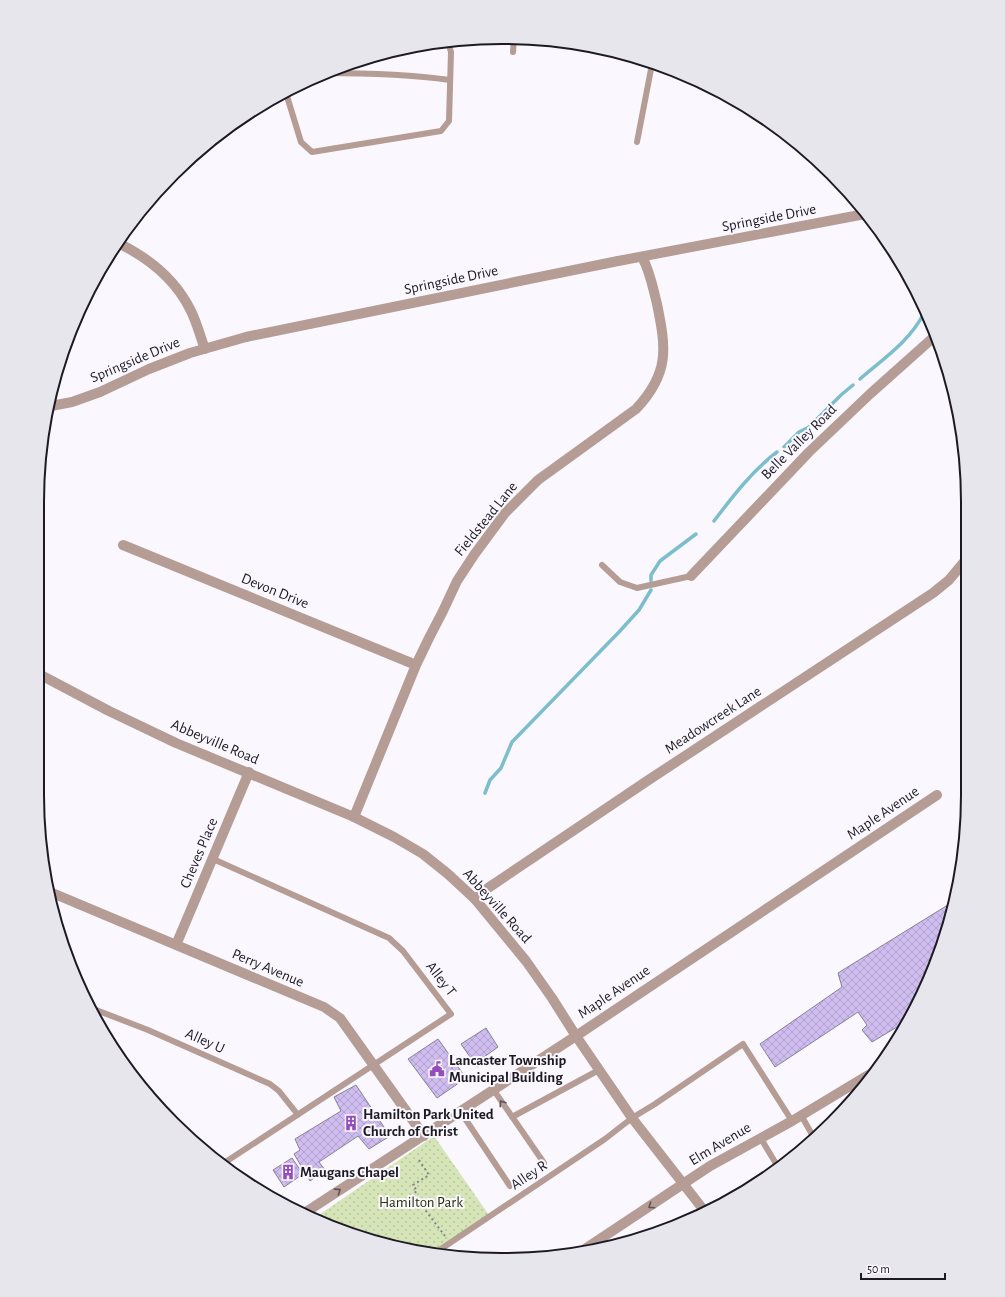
<svg xmlns="http://www.w3.org/2000/svg" width="1005" height="1297" font-family="'Alegreya Sans',sans-serif">
  <style>
    .green { fill: url(#green-dots) }
    .pitch { fill: #d6e5b8 }
    .lines { fill: none; stroke-linecap: round; stroke-linejoin: round }
    .stream { stroke: #7cbdce; stroke-width: 3.5 }
    .building { fill: url(#building-cross-hatch); stroke: #887f99 }
    .path { stroke: #84828a; stroke-width: 2; stroke-dasharray: 2 3; stroke-linecap: butt }
    .service { stroke: #b59c94; stroke-width: 6 }
    .minor { stroke: #b59c94; stroke-width: 10 }
    .tertiary { stroke: #b59c94; stroke-width: 10 }
    .oneway { stroke: #615456 }
    .labels { text-anchor: middle; dominant-baseline: central; stroke-width: 4; stroke-linejoin: round; paint-order: stroke }
    .street-label { font-size: 15px; fill: #1d1a24; stroke: #faf8fe }
    .poi-label { font-size: 15px; font-weight: bold; fill: #1d1a24; stroke: #faf8fe; text-anchor: start }
    .park-label { font-size: 15px; fill: #252e07; stroke: #faf8fe }
    .rim { fill: none; stroke: #1d1a24; stroke-width: 2 }
  </style>
  <defs>
    <pattern id="green-dots" width="8" height="8" patternUnits="userSpaceOnUse"><rect width="8" height="8" fill="#d6e5b8"/><path d="M2 2h.1M6 6h.1" fill="none" stroke="#b7c49e" stroke-width="1.8" stroke-linecap="round"/></pattern>
    <pattern id="building-cross-hatch" width="8" height="8" patternUnits="userSpaceOnUse"><rect width="8" height="8" fill="#cebdee"/><path d="M0 0l8 8M0 8l8-8" fill="none" stroke="#b0a2cc"/></pattern>
  </defs>
  <rect width="100%" height="100%" fill="#faf8fe"/>
  <path class="green" d="M434 1136 489 1215 434 1251 382 1244 316 1217Z"/>
  <path class="pitch" d="M375 1230 384 1244 364 1237Z"/>
  <g class="lines">
    <path class="stream" d="M860 379C883 359 910 341 924 313
      M784 447 799 432 809 427 841 395 853 385
      M714 521C733 496 752 471 777 452
      M651 581V575L660 561 696 534
      M485 793 490 780 501 768 512 742 619 632 639 610 651 590"/>
  </g>
  <path class="building" d="M951 903 933 972 907 1021 872 1042 862 1030 867 1025 858 1012 775 1067 760 1044 842 987 838 973Z
    M486 1028 498 1047 484 1057 486 1061 477 1067 461 1044Z
    M438 1039 466 1078 437 1098 408 1059Z
    M356 1085 390 1136 369 1149 358 1136 319 1162 325 1170 310 1181 294 1154 300 1150 295 1139 341 1111 334 1097Z
    M292 1158 303 1174 284 1187 273 1170Z"/>
  <g class="lines">
    <path class="path" d="M419 1160 429 1175 413 1185 417 1191 413 1194 445 1236"/>
    <path class="service" d="M513 52 514 38
      M323 73C366 73 408 74 450 80
      M286 93 301 142 312 152 441 131 449 121 451 52 448 42
      M637 142 652 64
      M602 565 620 582 637 588 691 576
      M213 859 389 938 403 951 451 1014 224 1163
      M91 1008 148 1030 270 1084 279 1091 298 1115
      M493 1089 544 1163
      M460 1111 510 1186
      M801 1115 814 1138
      M512 1117 599 1070
      M760 1137 778 1167
      M438 1251 605 1139 632 1118 655 1104 743 1044 792 1121"/>
    <path class="minor" d="M118 243C149 258 176 280 191 311 197 323 200 336 205 349
      M51 406 72 402 100 392 149 369 190 353 246 337 618 261 865 214
      M123 545 416 665
      M691 576 809 452 870 394 935 336
      M354 817 416 665 429 638 443 611 457 581 474 555 505 513 538 480 636 409C670 373 666 348 657 304 653 288 650 271 642 257
      M50 892 324 1007 340 1018 424 1136
      M475 899 488 888 650 779 933 593 949 580 964 562
      M176 945 249 772
      M306 1212 576 1036 937 795
      M585 1249 710 1166 792 1121 875 1071"/>
    <path class="tertiary" d="M37 673 109 711 176 743 354 817 394 837 423 854 448 874 475 899 526 961 552 998 576 1036 632 1118 706 1213"/>
  </g>
  <defs><path id="oneway-chevron" d="M-2-3.5L2.5 0L-2 3.5" fill="none" stroke-width="1.6" stroke-linecap="round" stroke-linejoin="round"/></defs>
  <g class="oneway">
    <use href="#oneway-chevron" transform="translate(502 1103) rotate(-124)"/>
    <use href="#oneway-chevron" transform="translate(338 1191) rotate(-33)"/>
    <use href="#oneway-chevron" transform="translate(651 1206) rotate(146)"/>
  </g>
  <defs>
    <g id="civic-bare" transform="scale(1.2)"><path d="M-.6-6.5H3V-4.5H.6V-3L4-1V1h2V6H-6V1h2V-1L-.6-3ZM-1.2 2.5V6h2.4V2.5Z" fill="#974cbe" stroke="#faf8fe" stroke-width="2.5" paint-order="stroke"/></g>
    <g id="building-bare" transform="scale(1.2)"><path d="M-4-6H4V6H1V3H-1V6H-4ZM-2.5-4.3h1.7v1.8h-1.7ZM.8-4.3h1.7v1.8H.8ZM-2.5-1h1.7V.8h-1.7ZM.8-1h1.7V.8H.8Z" fill="#974cbe" stroke="#faf8fe" stroke-width="2.5" paint-order="stroke"/></g>
  </defs>
  <g fill-rule="evenodd">
    <use href="#civic-bare" x="437" y="1069"/>
    <use href="#building-bare" x="351" y="1123"/>
    <use href="#building-bare" x="288" y="1172"/>
  </g>
  <g class="labels">
    <g class="street-label">
      <text transform="translate(769 218) rotate(-11)">Springside Drive</text>
      <text transform="translate(451 280) rotate(-12)">Springside Drive</text>
      <text transform="translate(135 360) rotate(-23)">Springside Drive</text>
      <text transform="translate(799 442) rotate(-45)">Belle Valley Road</text>
      <text transform="translate(486 519) rotate(-51)">Fieldstead Lane</text>
      <text transform="translate(275 591) rotate(22)">Devon Drive</text>
      <text transform="translate(713 720) rotate(-33)">Meadowcreek Lane</text>
      <text transform="translate(215 742) rotate(23)">Abbeyville Road</text>
      <text transform="translate(883 813) rotate(-34)">Maple Avenue</text>
      <text transform="translate(199 853) rotate(-67)">Cheves Place</text>
      <text transform="translate(497 906) rotate(48)">Abbeyville Road</text>
      <text transform="translate(268 968) rotate(23)">Perry Avenue</text>
      <text transform="translate(441 979) rotate(52)">Alley T</text>
      <text transform="translate(614 992) rotate(-34)">Maple Avenue</text>
      <text transform="translate(205 1041) rotate(24)">Alley U</text>
      <text transform="translate(720 1144) rotate(-31)">Elm Avenue</text>
      <text transform="translate(529 1175) rotate(-34)">Alley R</text>
    </g>
    <g class="poi-label">
      <text x="449" y="1060">Lancaster Township<tspan x="449" dy="17">Municipal Building</tspan></text>
      <text x="363" y="1114">Hamilton Park United<tspan x="363" dy="17">Church of Christ</tspan></text>
      <text x="300" y="1172">Maugans Chapel</text>
    </g>
    <g class="park-label">
      <text x="421" y="1202">Hamilton Park</text>
    </g>
  </g>
  <path d="M0 0H1005V1297H0ZM502 44H503A458 458 0 0 1 961 502V795A458 458 0 0 1 503 1253H502A458 458 0 0 1 44 795V502A458 458 0 0 1 502 44Z" fill="#e8e6ed" fill-rule="evenodd"/>
  <path class="rim" d="M502 44H503A458 458 0 0 1 961 502V795A458 458 0 0 1 503 1253H502A458 458 0 0 1 44 795V502A458 458 0 0 1 502 44Z"/>
  <path d="M861 1273v6h84v-6" fill="none" stroke="#1d1a24" stroke-width="2"/>
  <text x="867" y="1273" font-size="12" fill="#1d1a24" stroke="#faf8fe" stroke-width="3" paint-order="stroke">50 m</text>
</svg>
